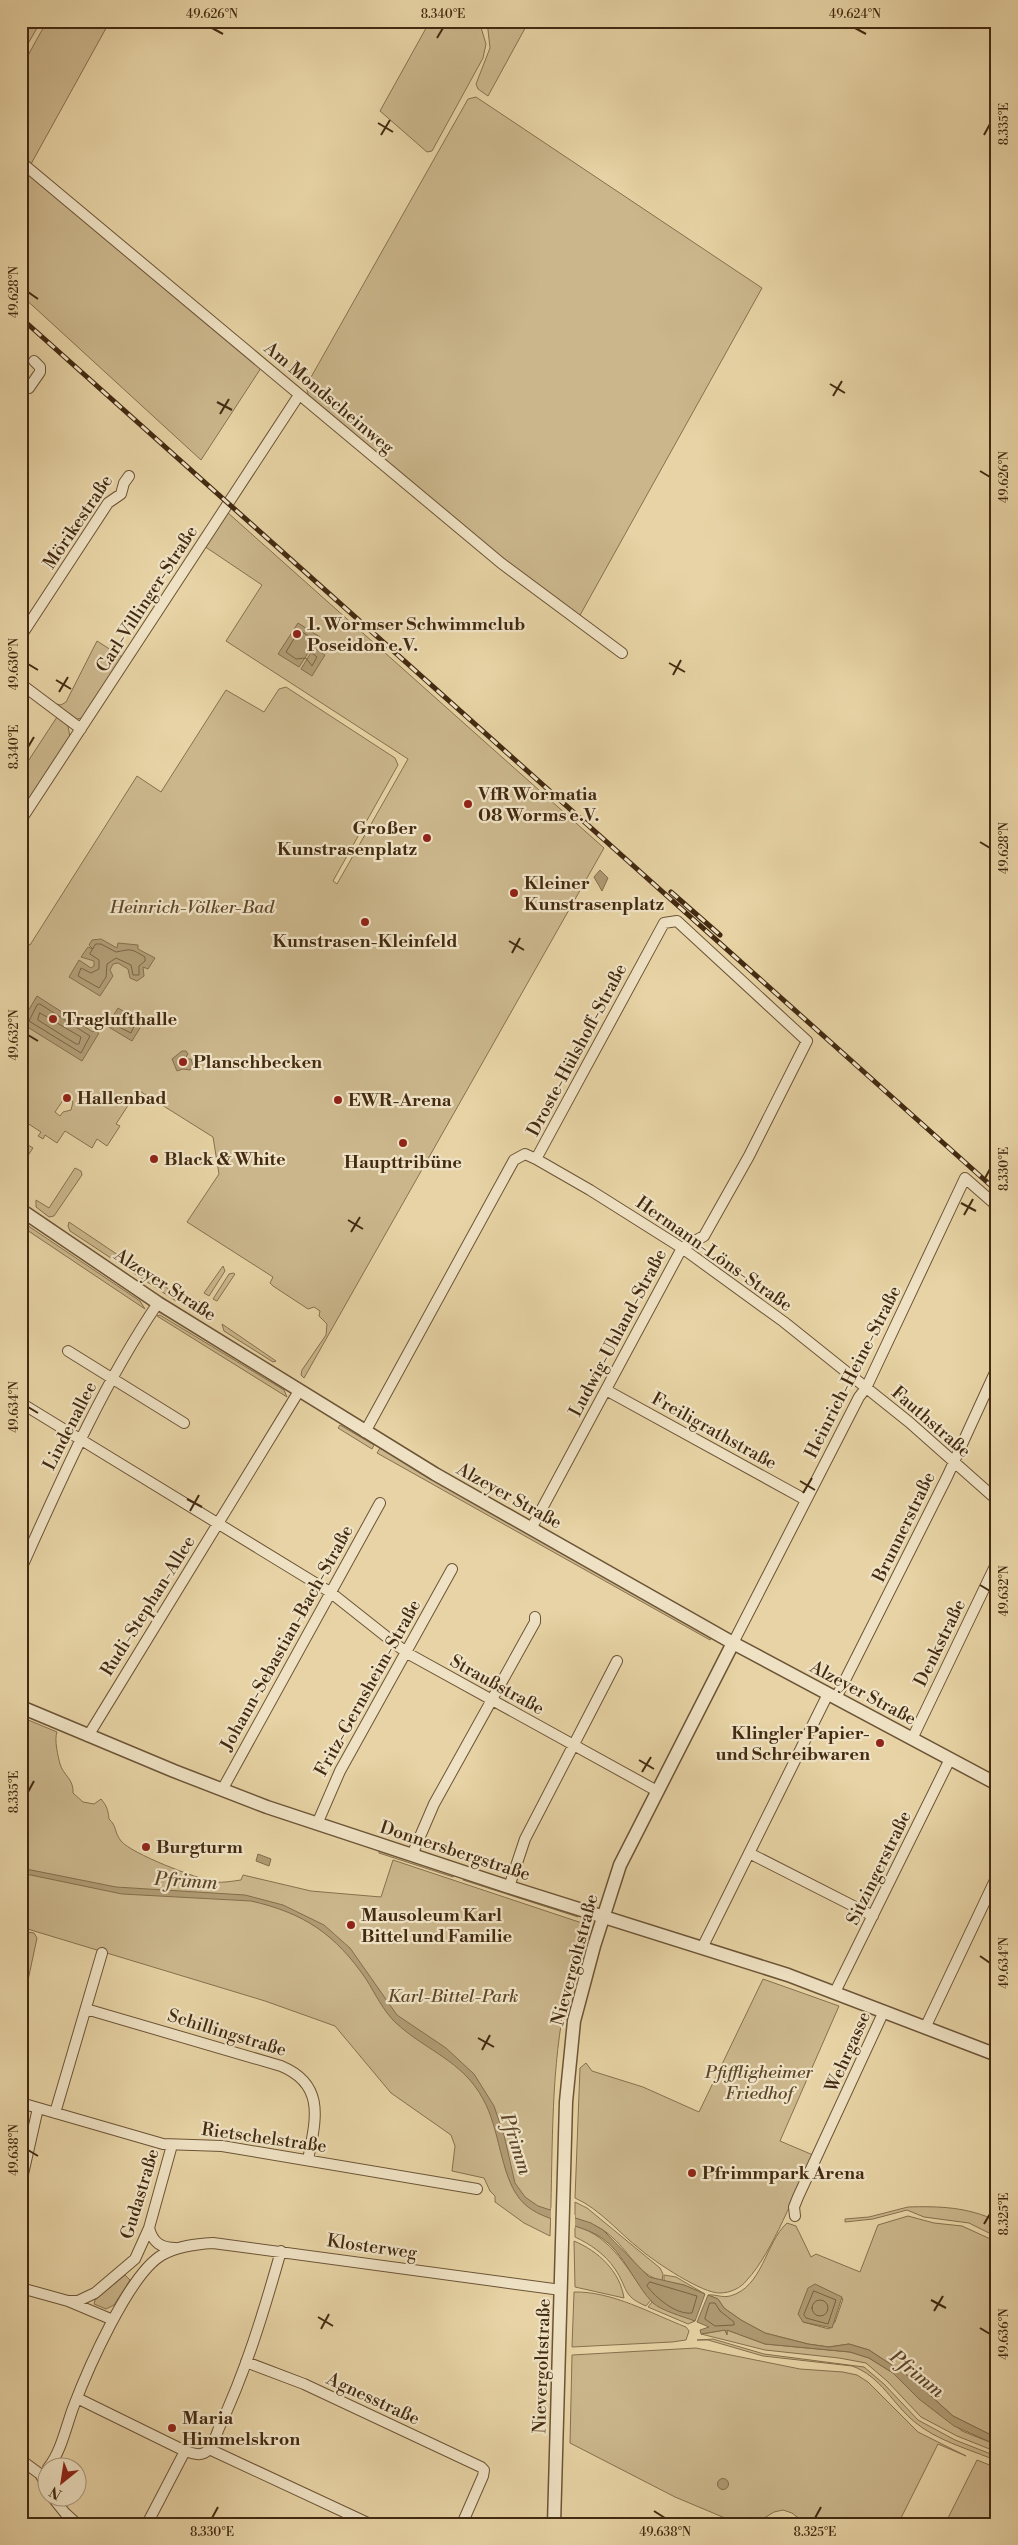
<svg xmlns="http://www.w3.org/2000/svg" width="1018" height="2545" font-family="'Libre Bodoni',serif">
  <style>
    .green { fill: #cbb68c; stroke: #87704e; fill-rule: evenodd }
    .water { fill: #af9a73; stroke: #846d4c }
    .pier { fill: #e7d3a5 }
    .lines { fill: none; stroke-linecap: round; stroke-linejoin: round }
    .shore { stroke: #796242; stroke-width: 1 }
    .minor-casing { stroke: #6c5436; stroke-width: 12 }
    .tertiary-casing { stroke: #6c5436; stroke-width: 15 }
    .minor { stroke: #efe2c4; stroke-width: 10 }
    .tertiary { stroke: #efe2c4; stroke-width: 12 }
    .rail-casing { stroke: #432a11; stroke-width: 5 }
    .rail { stroke: #efe2c4; stroke-width: 3; stroke-dasharray: 9; stroke-linecap: butt }
    .ticks { fill: none; stroke: #432a11; stroke-width: 2 }
    .poi-dot { fill: #8f2418; stroke: #efe2c4; stroke-width: 2 }
    .labels { text-anchor: middle; dominant-baseline: central; stroke-width: 4.5; stroke-linejoin: round; paint-order: stroke }
    .street-label { font-size: 18px; fill: #432a11; stroke: #efe2c4 }
    .poi-label { font-size: 18px; font-weight: bold; fill: #432a11; stroke: #efe2c4; text-anchor: start }
    .park-label { font-size: 18px; font-style: italic; fill: #5e462a; stroke: #efe2c4 }
    .water-label { font-size: 19px; font-style: italic; fill: #5e462a; stroke: #efe2c4 }
    .neatline { fill: none; stroke: #432a11; stroke-width: 2 }
    .ticks-label { font-size: 12px; text-anchor: middle; fill: #432a11 }
  </style>
  <rect width="100%" height="100%" fill="#e7d3a5"/>
  <filter id="stains"><feTurbulence type="fractalNoise" baseFrequency=".004" numOctaves="4"/><feColorMatrix values="0 0 0 0 .2 0 0 0 0 .09 0 0 0 0 .02 0 0 0 .5 -.17"/></filter>
  <radialGradient id="worn" r=".72"><stop offset=".6" stop-color="#630" stop-opacity="0"/><stop offset="1" stop-color="#630" stop-opacity=".3"/></radialGradient>
  <path class="green" d="M21 21H41L21 56Z
    M47 21H110L31 164 21 156V68Z
    M430 21H479L486 44 483 58 432 151 427 152 380 111Z
    M487 21H529L488 96 478 89 476 84 490 48Z
    M476 97 762 288 579 617 528 580 309 398 306 386 468 99Z
    M21 166 261 368 201 460 21 295Z
    M227 512 604 848 304 1378 301 1375 302 1370 326 1335 327 1324 319 1316 320 1311 314 1307 308 1309 273 1286 270 1283 273 1277 187 1222 219 1174 213 1137 138 1090 116 1124 120 1126 107 1146 97 1139 92 1148 65 1131 57 1143 45 1135 43 1139 38 1136 41 1132 21 1119V941L30 945 137 776 161 792 226 690 264 712 279 689 286 687 395 758 398 765 333 881 337 884 408 759 226 641 262 585 204 546ZM66 1096 73 1102 71 1110 63 1112 60 1116 55 1112Z
    M97 641 122 657 82 718 77 719 56 704 61 705 66 702Z
    M57 717 68 726 70 737 21 814V772Z
    M23 1142 33 1148 21 1166V1145Z
    M75 1168 81 1171 82 1175 54 1216 49 1217 36 1207V1200L49 1208Z
    M21 1221 140 1301 145 1309 21 1226Z
    M69 1222 182 1298 176 1301 70 1231 68 1226Z
    M223 1266 225 1271 209 1296 204 1293Z
    M233 1273 235 1274 217 1301 213 1299 229 1274Z
    M199 1301 204 1305 198 1313 187 1307 189 1303 195 1307Z
    M160 1315 284 1390 287 1397 157 1316Z
    M222 1324 276 1361 273 1362 224 1331Z
    M340 1425 374 1445 372 1449 338 1428Z
    M380 1448 711 1638 710 1640 377 1453Z
    M21 1717 57 1732C54 1740 58 1756 60 1764 63 1775 74 1779 73 1793L83 1802 94 1804 101 1799C107 1806 108 1810 109 1819 117 1826 114 1832 121 1841 132 1854 195 1878 215 1882 223 1883 233 1881 241 1880L243 1875 311 1891 381 1897 393 1860 585 1924 583 1927 586 1933C578 1957 569 1982 564 2007 550 2082 553 2159 550 2236L524 2223 495 2202V2196L490 2191 484 2178 452 2171 455 2146 451 2135 391 2093 335 2026 265 2001 21 1927Z
    M379 1851 454 1875 453 1877 379 1853Z
    M464 1878 579 1915 578 1917 463 1880Z
    M21 1931 34 1933 37 1938 21 2013Z
    M763 1979 839 2006 780 2141 813 2155C795 2191 773 2252 747 2280 741 2288 730 2293 720 2293 703 2294 655 2262 641 2250 619 2233 600 2209 575 2198L580 2068 586 2063 592 2071 643 2087 699 2112Z
    M575 2202 587 2208 660 2268 663 2274 662 2281C637 2274 631 2254 613 2238 602 2227 589 2223 575 2218Z
    M908 2207C939 2206 968 2207 997 2221V2237L969 2223 924 2217 907 2210 873 2219 845 2222V2219L869 2217Z
    M908 2216 934 2223 962 2226 997 2242V2438L953 2416 910 2377 869 2350 849 2344 829 2347 808 2344 765 2333 741 2320 724 2308 718 2299 708 2295C715 2294 722 2298 730 2296 763 2287 765 2243 787 2223L796 2226 811 2257 816 2254 860 2272 878 2225ZM818 2286 843 2299 835 2322 829 2329 803 2322Z
    M575 2226C613 2236 628 2272 651 2300L646 2306C622 2296 628 2288 615 2269 605 2254 590 2244 575 2237Z
    M574 2241C598 2251 620 2271 624 2298L575 2287Z
    M125 2275 130 2280 114 2305 106 2309 94 2304 95 2300Z
    M664 2275 676 2277 705 2294 684 2285 664 2281Z
    M574 2292C612 2291 652 2314 686 2327L689 2331 686 2340 672 2342 572 2347Z
    M652 2302 695 2321 688 2324 648 2307Z
    M725 2330 727 2334V2330L765 2344 850 2352 869 2358 893 2373 962 2431 997 2445V2452L957 2436 921 2417 887 2381 866 2363 839 2358 765 2350 701 2334Z
    M713 2339 764 2354 864 2367 884 2384 918 2420 955 2440 991 2454 990 2458C965 2448 937 2440 916 2423 893 2405 881 2376 852 2366L763 2356 708 2340H697Z
    M696 2348 800 2369 843 2372 857 2375 868 2382 918 2432 966 2456 938 2444 898 2524H806L792 2513 783 2510 774 2512 761 2520 739 2521 725 2518 675 2497 570 2443 572 2355Z
    M977 2460 997 2468V2524H945Z"/>
  <path class="water" d="M298 623 320 637 318 642 316 641 299 667 278 654Z
    M314 648 325 655 312 676 301 669Z
    M600 870 608 878 602 891 594 877Z
    M101 939 117 948 118 943 138 945V949L155 958 148 969 143 967 144 976 137 981 130 978 128 969 118 963 113 964 110 970 113 976 100 996 69 977 79 960 91 968 94 966V961L81 957 88 947 93 949 89 945 92 940Z
    M37 996 93 1032 95 1030 99 1033 82 1061 21 1023Z
    M118 1008 143 1023 132 1041 107 1026Z
    M182 1051H186L188 1054 185 1059H191L193 1065 190 1070 183 1069 177 1071 172 1059Z
    M258 1854 271 1859 269 1866 256 1861Z
    M21 1868 116 1887 245 1895 283 1905 324 1925 350 1948 397 2015 446 2048 474 2074 494 2106 504 2135 515 2183 525 2197 538 2206 591 2223 603 2230 649 2277 684 2285 705 2294 695 2321C684 2317 660 2310 653 2303 635 2285 624 2253 602 2238 577 2221 538 2223 519 2198 500 2173 500 2129 483 2099 463 2061 425 2050 396 2023 383 2011 375 1993 366 1979 335 1934 304 1913 251 1901L122 1894 21 1873Z
    M815 2284 842 2297 832 2328 803 2322 798 2314 808 2288Z
    M708 2295 718 2299 724 2308 741 2320 765 2333 808 2344 829 2347 849 2344 869 2350 910 2377 953 2416 997 2438V2445L954 2426 919 2399 893 2373 869 2358 850 2352 765 2344 727 2330V2335L725 2330 701 2334 700 2330 709 2327 697 2322Z
    M717.5 2484a5.5 5.5 0 1 1 11 0a5.5 5.5 0 1 1-11 0Z"/>
  <path class="pier" d="M551 2208 575 2215V2228L551 2220Z"/>
  <g class="lines">
    <path class="shore" d="M301 631 311 638 308 650 317 657 312 666 306 658 296 659 286 652 298 632Z
      M96 944H101L116 952C132 949 130 948 145 957V961L139 966V975H133L131 965 116 958 107 964 106 977 99 988 78 976 81 968 91 973 99 969V960L90 954Z
      M40 1004 90 1036 81 1053 29 1021 37 1005Z
      M40 1013 81 1037 79 1044H76L38 1020Z
      M119 1016 135 1024 131 1033 115 1025Z
      M650 2282 697 2296 692 2313C676 2315 656 2298 647 2286Z
      M814 2291 836 2300 828 2324 806 2318 804 2315Z
      M812 2308a8 8 0 1 1 16 0a8 8 0 1 1-16 0Z
      M710 2303H715L720 2311 734 2322V2325L715 2326 705 2319Z"/>
    <g class="minor-casing">
      <path id="minor" d="M21 162 501 563 622 653
        M21 387 29 388 40 372V367L34 361
        M21 636 108 503 121 494 124 483 129 476
        M21 684 81 729
        M21 820 299 395
        M536 1159 590 1190 682 1248 784 1322 909 1422 997 1500
        M68 1351 184 1423
        M606 1390 806 1500
        M21 1403 330 1592 407 1653 657 1791
        M365 1432 514 1160 525 1154 536 1159 664 923 677 921 807 1041 749 1156 704 1236 682 1248 531 1529
        M21 1569C62 1478 102 1386 158 1303
        M733 1643 859 1397 866 1388 965 1178 997 1206
        M836 1698 947 1477 997 1368
        M88 1736 299 1391
        M912 1739 997 1562
        M222 1790 380 1503
        M317 1824 340 1771 452 1569
        M749 1853 873 1916
        M412 1855 434 1804 535 1622V1617
        M509 1887 525 1839 617 1661
        M702 1948 828 1694
        M835 1992 950 1759
        M86 2009 281 2066C327 2085 315 2122 308 2160
        M925 2028 997 1876
        M21 2103 163 2144 222 2146 477 2189
        M55 2113 102 1953
        M21 2183 38 2108
        M795 2216 794 2207 798 2197 884 2011
        M149 2228C153 2243 161 2248 176 2248
        M21 2288 68 2301 113 2320
        M68 2301H78L95 2293 135 2259 149 2228 172 2145
        M246 2362 304 2384 481 2467 484 2470 483 2476 462 2524
        M77 2398 185 2451C193 2453 200 2457 207 2451 213 2447 216 2435 219 2428 246 2371 264 2311 281 2251
        M209 2449 370 2524
        M21 2460 40 2474 48 2487
        M48 2468C61 2452 66 2427 73 2408 87 2371 129 2274 162 2255 178 2246 196 2244 213 2243L561 2290
        M53 2498 65 2513 77 2524
        M147 2524 185 2451"/>
    </g>
    <g class="tertiary-casing">
      <path id="tertiary" d="M21 1210 158 1303 435 1474 733 1643 997 1784
        M21 1707 174 1771 267 1807 509 1887 788 1975 997 2055
        M554 2524 566 2102 574 2021 594 1946 620 1865 733 1643"/>
    </g>
    <use href="#minor" class="minor"/>
    <use href="#tertiary" class="tertiary"/>
    <g class="rail-casing">
      <path id="rail" d="M21 318 997 1191
        M671 892 720 935"/>
    </g>
    <use href="#rail" class="rail"/>
  </g>
  <path class="ticks" d="M212 28 223 34M855 28 866 34M437 38 443 28M378 123 393 132M381 135 390 120M984 135 990 124M28 292 38 299M830 384 845 393M833 396 842 381M217 402 232 410M220 414 229 399M980 471 990 477M669 663 685 672M28 664 38 670M673 675 681 660M56 680 71 689M59 692 68 677M28 747 34 737M980 842 990 848M509 941 524 950M512 953 520 938M28 1035 38 1041M984 1180 990 1169M961 1203 976 1211M964 1215 973 1199M348 1220 363 1229M351 1232 360 1217M28 1407 38 1413M800 1481 815 1490M803 1493 812 1478M187 1499 202 1507M190 1511 199 1495M980 1585 990 1591M639 1760 654 1769M642 1772 651 1757M28 1792 34 1781M980 1956 990 1963M478 2038 494 2047M482 2050 490 2035M28 2150 38 2156M984 2224 990 2214M931 2300 946 2308M934 2311 943 2296M318 2317 333 2326M980 2328 990 2334M321 2329 329 2314M654 2511 665 2518M212 2518 218 2507M815 2518 821 2507"/>
  <g class="poi-dot">
    <circle cx="297" cy="634" r="5"/>
    <circle cx="468" cy="804" r="5"/>
    <circle cx="427" cy="838" r="5"/>
    <circle cx="514" cy="893" r="5"/>
    <circle cx="365" cy="922" r="5"/>
    <circle cx="53" cy="1019" r="5"/>
    <circle cx="183" cy="1062" r="5"/>
    <circle cx="67" cy="1098" r="5"/>
    <circle cx="338" cy="1100" r="5"/>
    <circle cx="403" cy="1143" r="5"/>
    <circle cx="154" cy="1159" r="5"/>
    <circle cx="880" cy="1743" r="5"/>
    <circle cx="146" cy="1847" r="5"/>
    <circle cx="351" cy="1925" r="5"/>
    <circle cx="692" cy="2173" r="5"/>
    <circle cx="172" cy="2428" r="5"/>
  </g>
  <g class="labels">
    <g class="street-label">
      <text transform="translate(329 398) rotate(40)">Am Mondscheinweg</text>
      <text transform="translate(78 522) rotate(-56)">Mörikestraße</text>
      <text transform="translate(147 599) rotate(-57)">Carl-Villinger-Straße</text>
      <text transform="translate(577 1050) rotate(-62)">Droste-Hülshoff-Straße</text>
      <text transform="translate(714 1254) rotate(35)">Hermann-Löns-Straße</text>
      <text transform="translate(165 1285) rotate(33)">Alzeyer Straße</text>
      <text transform="translate(618 1333) rotate(-62)">Ludwig-Uhland-Straße</text>
      <text transform="translate(853 1372) rotate(-63)">Heinrich-Heine-Straße</text>
      <text transform="translate(931 1422) rotate(41)">Fauthstraße</text>
      <text transform="translate(70 1426) rotate(-63)">Lindenallee</text>
      <text transform="translate(714 1431) rotate(29)">Freiligrathstraße</text>
      <text transform="translate(509 1496) rotate(29)">Alzeyer Straße</text>
      <text transform="translate(904 1527) rotate(-64)">Brunnerstraße</text>
      <text transform="translate(148 1606) rotate(-58)">Rudi-Stephan-Allee</text>
      <text transform="translate(287 1638) rotate(-61)">Johann-Sebastian-Bach-Straße</text>
      <text transform="translate(940 1643) rotate(-64)">Denkstraße</text>
      <text transform="translate(497 1685) rotate(29)">Straußstraße</text>
      <text transform="translate(368 1688) rotate(-61)">Fritz-Gernsheim-Straße</text>
      <text transform="translate(863 1693) rotate(28)">Alzeyer Straße</text>
      <text transform="translate(455 1851) rotate(18)">Donnersbergstraße</text>
      <text transform="translate(879 1868) rotate(-64)">Sitzingerstraße</text>
      <text transform="translate(575 1960) rotate(-75)">Nievergoltstraße</text>
      <text transform="translate(227 2033) rotate(17)">Schillingstraße</text>
      <text transform="translate(848 2052) rotate(-66)">Wehrgasse</text>
      <text transform="translate(264 2138) rotate(8)">Rietschelstraße</text>
      <text transform="translate(140 2194) rotate(-73)">Gudastraße</text>
      <text transform="translate(372 2247) rotate(8)">Klosterweg</text>
      <text transform="translate(542 2366) rotate(-88)">Nievergoltstraße</text>
      <text transform="translate(373 2399) rotate(25)">Agnesstraße</text>
    </g>
    <g class="poi-label">
      <text x="307" y="624">1. Wormser Schwimmclub<tspan x="307" dy="21">Poseidon e.V.</tspan></text>
      <text x="478" y="794">VfR Wormatia<tspan x="478" dy="21">08 Worms e.V.</tspan></text>
      <text x="417" y="828" text-anchor="end">Großer<tspan x="417" dy="21">Kunstrasenplatz</tspan></text>
      <text x="524" y="883">Kleiner<tspan x="524" dy="21">Kunstrasenplatz</tspan></text>
      <text x="365" y="941" text-anchor="middle">Kunstrasen-Kleinfeld</text>
      <text x="63" y="1019">Traglufthalle</text>
      <text x="193" y="1062">Planschbecken</text>
      <text x="77" y="1098">Hallenbad</text>
      <text x="348" y="1100">EWR-Arena</text>
      <text x="164" y="1159">Black &amp; White</text>
      <text x="403" y="1162" text-anchor="middle">Haupttribüne</text>
      <text x="870" y="1733" text-anchor="end">Klingler Papier-<tspan x="870" dy="21">und Schreibwaren</tspan></text>
      <text x="156" y="1847">Burgturm</text>
      <text x="361" y="1915">Mausoleum Karl<tspan x="361" dy="21">Bittel und Familie</tspan></text>
      <text x="702" y="2173">Pfrimmpark Arena</text>
      <text x="182" y="2418">Maria<tspan x="182" dy="21">Himmelskron</tspan></text>
    </g>
    <g class="park-label">
      <text x="192" y="907">Heinrich-Völker-Bad</text>
      <text x="453" y="1996">Karl-Bittel-Park</text>
      <text x="759" y="2072">Pfiffligheimer<tspan x="759" dy="21">Friedhof</tspan></text>
    </g>
    <g class="water-label">
      <text transform="translate(186 1881) rotate(4)">Pfrimm</text>
      <text transform="translate(516 2144) rotate(72)">Pfrimm</text>
      <text transform="translate(917 2374) rotate(39)">Pfrimm</text>
    </g>
  </g>
  <rect width="1018" height="2545" fill="none" stroke="#e7d3a5" stroke-width="55"/>
  <g transform="translate(62 2482) rotate(210)"><circle r="24" fill="#efe2c4" stroke="#aa987c"/>
  <path d="M0-4L9 19L0 12L-9 19Z" fill="#8f2418"/>
  <text y="-8" font-size="14" font-weight="bold" text-anchor="middle" fill="#432a11">N</text>
  </g>
  <rect x="28" y="28" width="962" height="2490" class="neatline"/>
  <g class="ticks-label">
    <text x="212" y="18">49.626°N</text>
    <text x="443" y="18">8.340°E</text>
    <text x="855" y="18">49.624°N</text>
    <text transform="translate(1004 124) rotate(-90)" y="4">8.335°E</text>
    <text transform="translate(14 292) rotate(-90)" y="4">49.628°N</text>
    <text transform="translate(1004 477) rotate(-90)" y="4">49.626°N</text>
    <text transform="translate(14 664) rotate(-90)" y="4">49.630°N</text>
    <text transform="translate(14 747) rotate(-90)" y="4">8.340°E</text>
    <text transform="translate(1004 848) rotate(-90)" y="4">49.628°N</text>
    <text transform="translate(14 1035) rotate(-90)" y="4">49.632°N</text>
    <text transform="translate(1004 1169) rotate(-90)" y="4">8.330°E</text>
    <text transform="translate(14 1407) rotate(-90)" y="4">49.634°N</text>
    <text transform="translate(1004 1591) rotate(-90)" y="4">49.632°N</text>
    <text transform="translate(14 1792) rotate(-90)" y="4">8.335°E</text>
    <text transform="translate(1004 1963) rotate(-90)" y="4">49.634°N</text>
    <text transform="translate(14 2150) rotate(-90)" y="4">49.638°N</text>
    <text transform="translate(1004 2214) rotate(-90)" y="4">8.325°E</text>
    <text transform="translate(1004 2334) rotate(-90)" y="4">49.636°N</text>
    <text x="212" y="2536">8.330°E</text>
    <text x="665" y="2536">49.638°N</text>
    <text x="815" y="2536">8.325°E</text>
  </g>
  <rect width="100%" height="100%" filter="url(#stains)"/>
  <rect width="100%" height="100%" fill="url(#worn)"/>
</svg>
